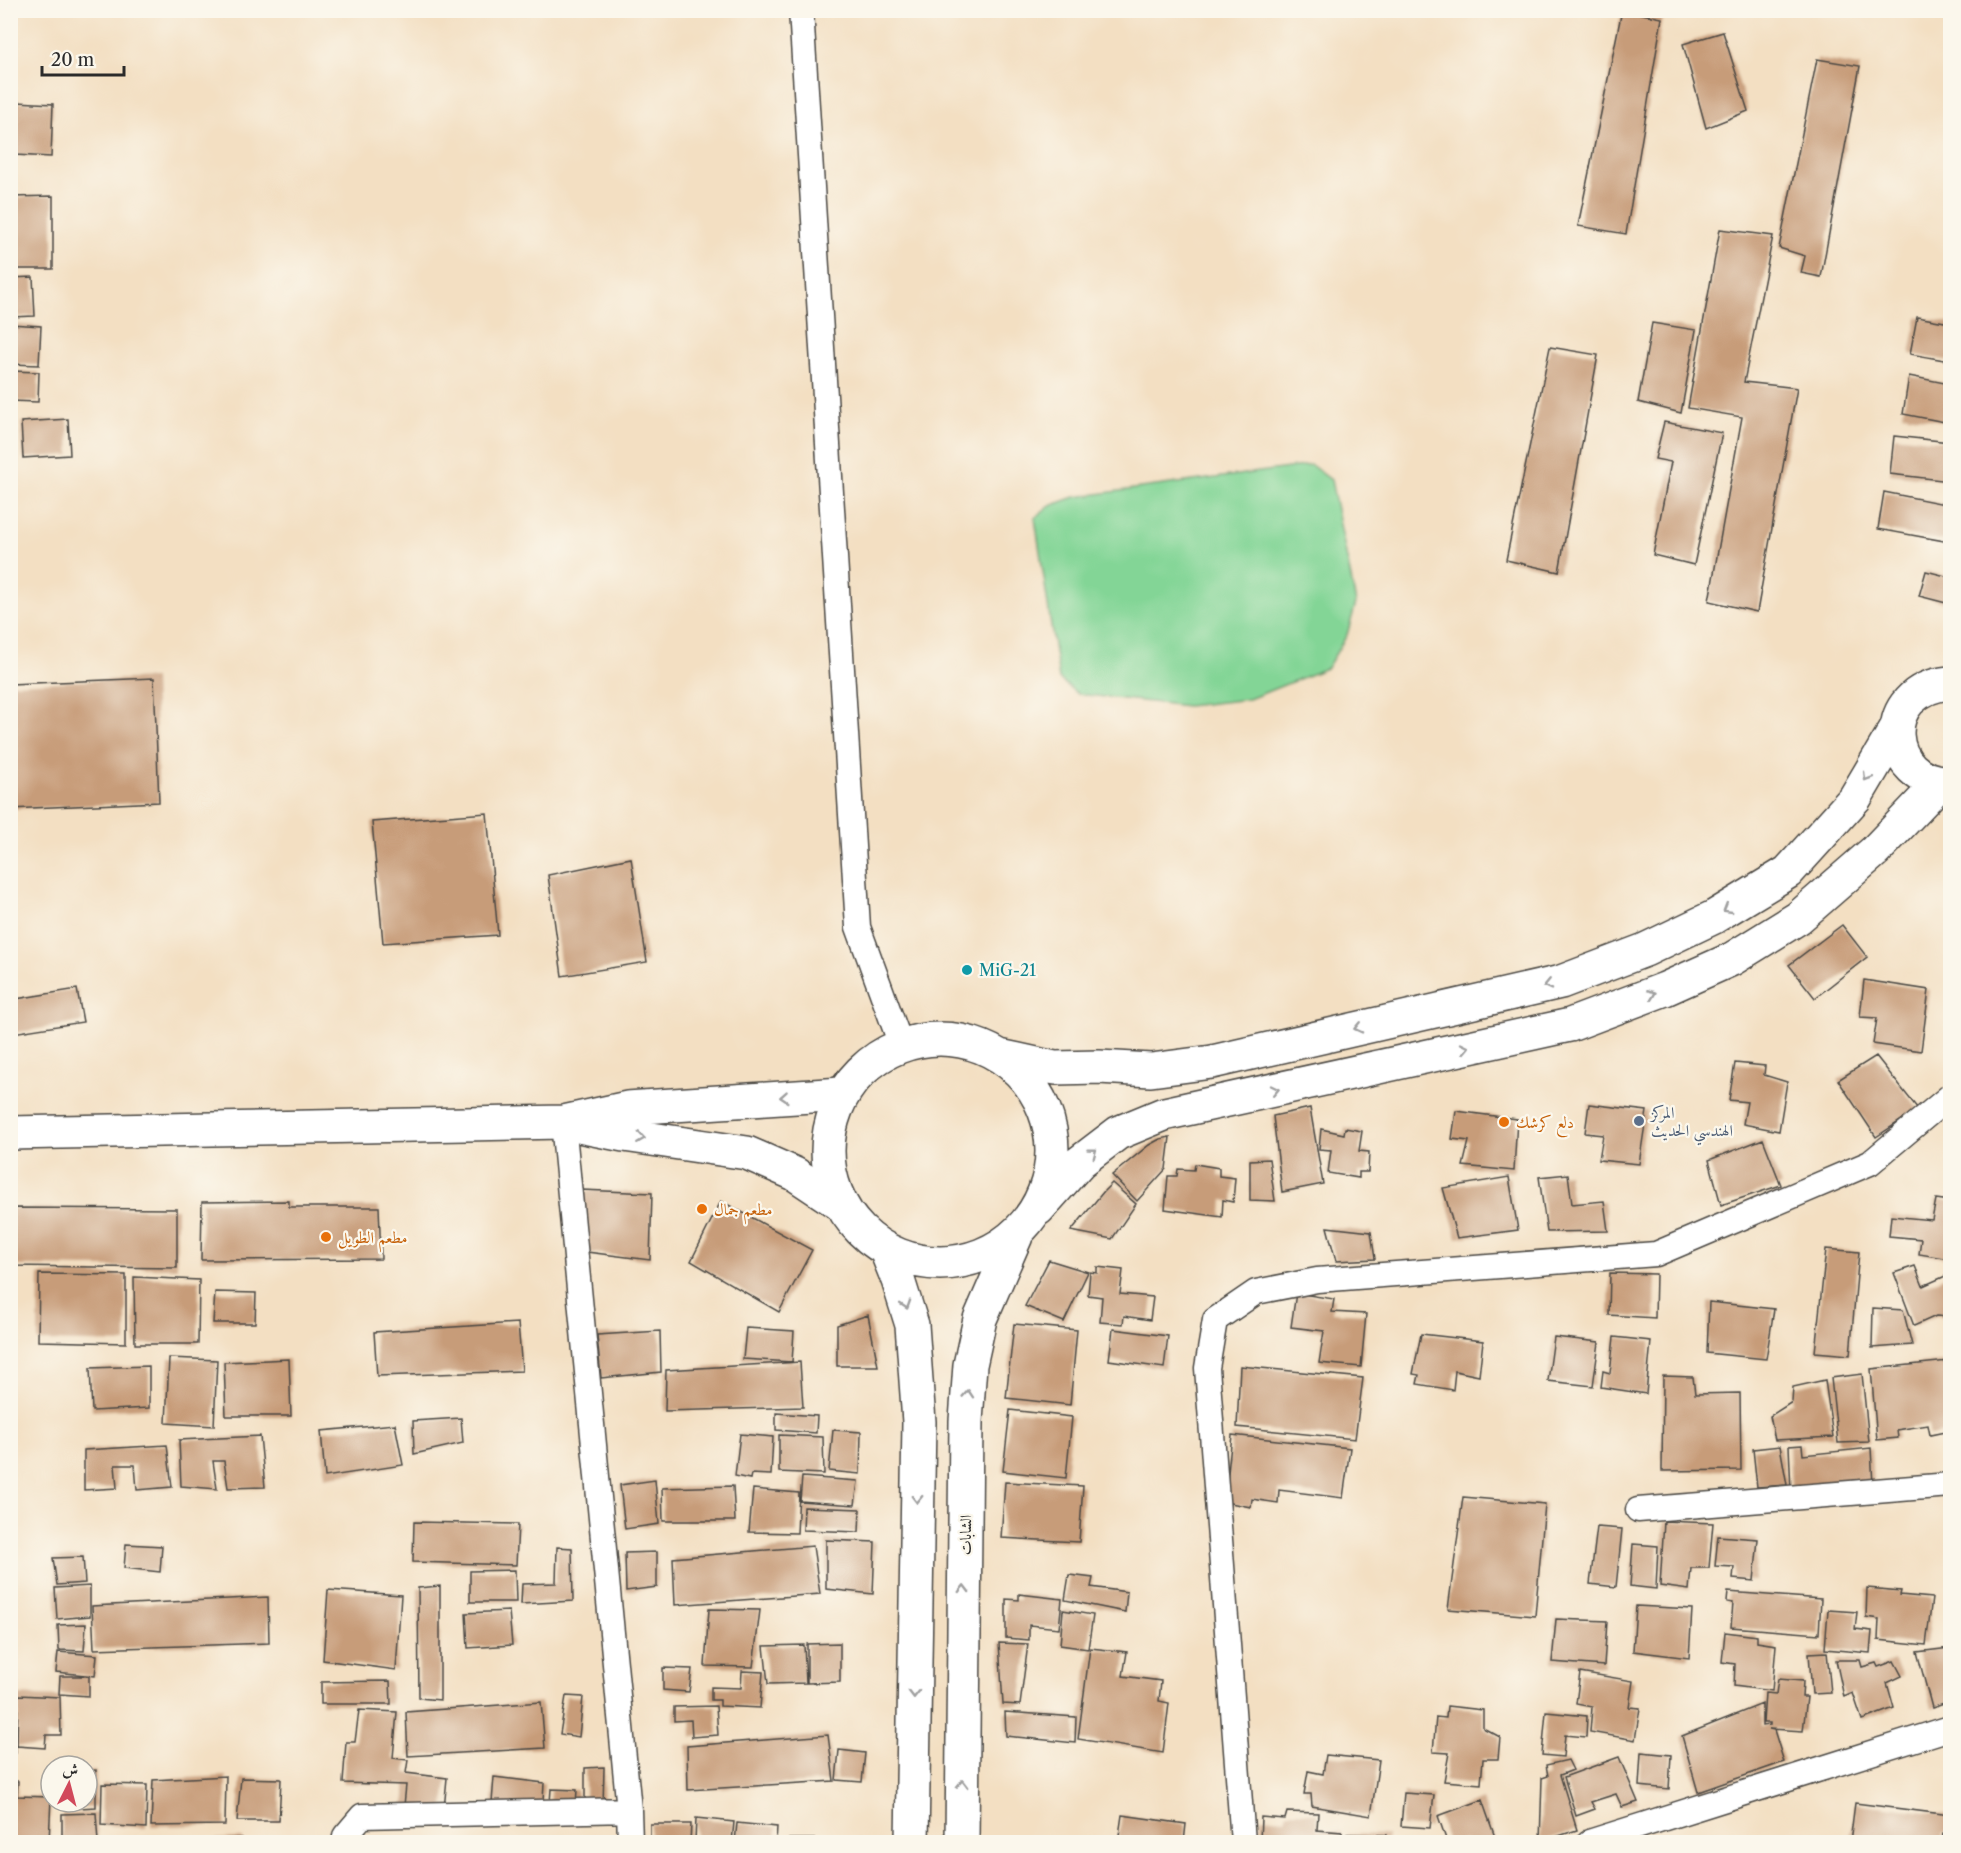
<svg xmlns="http://www.w3.org/2000/svg" width="1961" height="1853" font-family="'Libre Caslon Text',Amiri,serif">
  <style>
    .green { fill: #83d596; stroke: #578060; stroke-width: 1.5 }
    .building { fill: #c79c79 }
    .lines { fill: none; stroke-linecap: round; stroke-linejoin: round }
    .street-casing { stroke: #494642; stroke-width: 27 }
    .secondary-casing { stroke: #494642; stroke-width: 36 }
    .primary-casing { stroke: #494642; stroke-width: 36 }
    .street { stroke: #fff; stroke-width: 24 }
    .secondary { stroke: #fff; stroke-width: 33 }
    .primary { stroke: #fff; stroke-width: 33 }
    .oneway { stroke: #a0a0a0 }
    .culture-dot { fill: #0f9aa8; stroke: #fbf7ec; stroke-width: 2 }
    .service-dot { fill: #5c6f8a; stroke: #fbf7ec; stroke-width: 2 }
    .food-dot { fill: #e8710a; stroke: #fbf7ec; stroke-width: 2 }
    .labels { text-anchor: middle; dominant-baseline: central; stroke-width: 4.5; stroke-linejoin: round; paint-order: stroke }
    .culture-label { font-size: 16px; fill: #0d838f; stroke: #fbf7ec; text-anchor: start }
    .service-label { font-size: 16px; fill: #4e5e75; stroke: #fbf7ec; text-anchor: start }
    .food-label { font-size: 16px; fill: #c56008; stroke: #fbf7ec; text-anchor: start }
    .street-label { font-size: 16px; fill: #2b2b2b; stroke: #fbf7ec }
  </style>
  <rect width="100%" height="100%" fill="#fbf7ec"/>
  <filter id="ink" filterUnits="userSpaceOnUse"><feTurbulence type="fractalNoise" baseFrequency=".0167" numOctaves="2"/><feDisplacementMap in="SourceGraphic" scale="12" xChannelSelector="R" yChannelSelector="G"/><feConvolveMatrix kernelMatrix="1 2 1 2 8 2 1 2 1" color-interpolation-filters="sRGB"/></filter>
  <filter id="wash" filterUnits="userSpaceOnUse"><feTurbulence type="fractalNoise" baseFrequency=".008" numOctaves="4" result="noise"/><feDisplacementMap in="SourceGraphic" scale="24" xChannelSelector="R" yChannelSelector="G"/><feGaussianBlur stdDeviation="1.35" result="paint"/><feColorMatrix in="noise" values="0 0 0 0 0 0 0 0 0 0 0 0 0 0 0 0 0 1.4 0 .05"/><feComposite in="paint" operator="in"/></filter>
  <g filter="url(#wash)">
    <rect width="100%" height="100%" fill="#f3dfc2"/>
    <path class="green" d="M1311 465 1331 480 1356 603 1347 635 1327 668 1249 699 1187 706 1078 694 1059 679 1035 518 1050 506 1075 497Z"/>
    <g id="blocks">
      <path class="building" d="M1622 10 1662 18 1626 234 1578 226Z
        M1723 32 1748 111 1706 128 1683 44Z
        M1817 59 1860 66 1821 277 1801 273 1805 256 1779 248Z
        M17 102 53 104 51 157 15 155Z
        M53 196V269H12L11 197Z
        M1720 229 1773 236 1744 382 1797 388 1757 612 1709 601 1742 417 1688 408Z
        M33 277 35 316 10 317V278Z
        M1917 317 1950 323V361L1910 354Z
        M1652 323 1696 330 1681 413 1638 402Z
        M10 324 41 326 39 365 10 364Z
        M1550 347 1598 355 1559 572 1506 560Z
        M10 371 39 372 38 402 10 401Z
        M1909 376 1950 384V423L1903 414Z
        M68 419 70 455 23 458 21 422Z
        M1664 422 1722 433 1694 565 1653 555 1671 462 1655 459Z
        M1894 436 1950 442V481L1890 474Z
        M1884 492 1950 505V542L1878 529Z
        M1926 571 1950 577V604L1919 596Z
        M154 678 159 802 10 809V684Z
        M487 813 498 935 383 943 372 822Z
        M631 858 647 962 562 976 548 875Z
        M1842 925 1867 957 1815 998 1789 965Z
        M1864 980 1929 990 1921 1051 1873 1044 1877 1018 1860 1017Z
        M77 989 83 1022 13 1033 10 1000Z
        M1876 1056 1918 1109 1876 1137 1838 1080Z
        M1735 1063 1765 1066 1764 1075 1787 1082 1779 1131 1743 1124 1747 1102 1729 1100Z
        M1589 1104 1647 1111 1639 1164 1599 1160 1603 1135 1585 1133Z
        M1310 1108 1323 1184 1282 1192 1273 1116Z
        M1456 1111 1517 1119 1514 1171 1463 1166 1469 1141 1452 1139Z
        M1345 1128 1362 1131 1359 1151 1369 1152 1368 1172H1359V1178L1328 1173 1331 1150 1319 1149 1321 1129 1344 1134Z
        M1170 1137 1166 1169 1137 1201 1112 1175 1149 1145 1160 1139Z
        M1763 1139 1781 1185 1721 1205 1709 1160Z
        M1269 1159 1275 1201 1250 1200V1160Z
        M1195 1164 1219 1168V1176L1235 1178 1233 1202 1223 1200 1222 1217 1165 1209 1168 1176H1177L1178 1169 1194 1170Z
        M1568 1174 1572 1204 1604 1201 1608 1231 1547 1232 1539 1177Z
        M1509 1177 1518 1230 1457 1238 1443 1188Z
        M1112 1183 1136 1204 1112 1239 1071 1231 1104 1191Z
        M581 1190 652 1193 650 1260 579 1251Z
        M1936 1199 1950 1201V1259L1919 1254 1921 1239 1889 1236 1891 1216 1932 1220Z
        M289 1201V1207H379L381 1259 201 1260 202 1202Z
        M721 1201 812 1250 779 1312 691 1261Z
        M10 1208 177 1209V1268L10 1266Z
        M1327 1227 1371 1232 1375 1259 1336 1261Z
        M1826 1249 1859 1252 1850 1355 1815 1352Z
        M1049 1260 1088 1272 1064 1322 1025 1306Z
        M1915 1266 1923 1286 1950 1274V1317L1936 1316 1914 1326 1894 1273Z
        M1097 1267 1123 1270 1120 1294 1153 1297 1150 1320 1124 1316 1123 1324 1100 1322 1102 1297 1088 1295 1090 1272 1097 1273Z
        M1610 1273 1656 1274 1655 1318 1609 1315Z
        M39 1274 126 1275V1343L38 1341Z
        M134 1277 199 1280 198 1344H135Z
        M215 1292 256 1293 255 1323H213Z
        M1296 1293 1334 1299 1332 1312 1366 1314 1361 1367 1319 1363 1324 1331 1291 1327Z
        M1709 1302 1774 1309 1766 1359 1707 1353Z
        M1873 1308 1903 1310 1912 1345 1872 1348Z
        M868 1315 878 1366H837V1325Z
        M518 1323 522 1371 377 1376 374 1332Z
        M1014 1324 1077 1330 1070 1405 1006 1398Z
        M746 1328 794 1331 792 1362 743 1359Z
        M1113 1329 1168 1336 1164 1368 1109 1360Z
        M660 1331 661 1372 601 1378 597 1335Z
        M1421 1334 1483 1341 1479 1376 1455 1371 1453 1390 1417 1384 1419 1375 1413 1374Z
        M1554 1337 1599 1342 1593 1386 1548 1381Z
        M1614 1337 1651 1341 1646 1394 1601 1387 1603 1371 1610 1373Z
        M169 1358 217 1360 214 1426 166 1423Z
        M289 1359 291 1416H226L224 1362Z
        M1948 1361 1950 1378V1431L1930 1435 1928 1425 1897 1430 1898 1438 1877 1440 1871 1369Z
        M800 1362 803 1407 665 1411 666 1370Z
        M149 1366V1408L92 1411 90 1368Z
        M1240 1366 1363 1378 1355 1439 1237 1427Z
        M1862 1374 1869 1442 1838 1443 1831 1378Z
        M1663 1376 1693 1377 1695 1394 1740 1393 1741 1470 1662 1471Z
        M1825 1380 1833 1437 1775 1440 1770 1416 1792 1402 1793 1387Z
        M1010 1410 1072 1417 1066 1478 1003 1471Z
        M776 1413 817 1416 816 1433 776 1430Z
        M461 1418 463 1443 414 1454 413 1421Z
        M395 1424 403 1465 325 1477 321 1431Z
        M833 1430 861 1432 860 1474 829 1471Z
        M740 1434 773 1437 771 1475 751 1474 750 1479 735 1476Z
        M779 1435 823 1437 824 1474 779 1472Z
        M1232 1435 1350 1448 1343 1498 1279 1490 1278 1503 1252 1499 1251 1507 1225 1502Z
        M260 1436 265 1487 228 1488 224 1461H213L217 1489 181 1486 179 1440Z
        M167 1445 172 1487 137 1490 135 1465H115L117 1488 84 1490V1450Z
        M1802 1445 1803 1455 1871 1448 1873 1485 1791 1491 1789 1446Z
        M1780 1446 1787 1485 1757 1487 1753 1449Z
        M802 1477 858 1481 855 1505 800 1501Z
        M655 1480 659 1524 625 1529 620 1485Z
        M1005 1482 1083 1486 1079 1542 1001 1538Z
        M733 1486 735 1521H663L662 1488Z
        M753 1489 799 1493 797 1533 749 1532Z
        M1463 1497 1545 1504 1535 1616 1448 1609Z
        M804 1507 860 1509 859 1532 803 1530Z
        M1664 1521 1713 1523 1709 1568H1691L1689 1590 1660 1586Z
        M414 1522 518 1524 516 1565 413 1562Z
        M1597 1527 1622 1529 1616 1587 1590 1584Z
        M1718 1536 1758 1539 1754 1581 1733 1579 1734 1567 1715 1566Z
        M826 1540 875 1542 873 1594 826 1589Z
        M126 1544 162 1546 160 1572 124 1568Z
        M1633 1544 1658 1546 1656 1589 1630 1586Z
        M813 1546 820 1594 675 1605 673 1558Z
        M557 1547 572 1548 573 1601 521 1604 522 1584 556 1583Z
        M657 1552V1587L626 1591 625 1553Z
        M83 1557 85 1583 57 1585 53 1558Z
        M515 1570 516 1602H470V1571Z
        M1069 1575 1093 1578 1091 1587 1127 1592 1125 1612 1065 1600Z
        M90 1586V1616L57 1619 55 1588Z
        M440 1586V1700L419 1698 418 1588Z
        M1867 1588 1901 1591 1900 1595 1932 1598 1926 1645 1878 1640 1879 1619 1866 1617Z
        M328 1590 401 1595 396 1670 323 1660Z
        M1728 1592 1821 1599 1819 1634 1731 1627 1733 1603 1727 1602Z
        M1019 1594 1062 1599 1059 1628 1029 1625V1640L1006 1638V1599L1019 1600Z
        M268 1597 269 1643 94 1649 92 1606Z
        M1636 1606 1692 1609 1689 1658 1633 1651Z
        M709 1609 760 1610 753 1667 705 1666Z
        M1063 1610 1093 1615 1088 1649 1060 1645Z
        M1828 1610 1857 1612 1855 1629 1872 1631 1870 1653 1825 1649Z
        M509 1611 512 1645 468 1648 466 1613Z
        M1556 1619 1607 1621 1604 1666 1552 1662Z
        M86 1624 84 1651 59 1650 58 1625Z
        M1725 1632 1757 1636V1642L1776 1645 1772 1691 1734 1686 1735 1664 1722 1662Z
        M840 1643V1682L807 1683V1644Z
        M999 1643 1028 1644 1020 1705 1003 1704Z
        M804 1645 806 1683 768 1684 764 1646Z
        M1090 1648 1127 1652 1123 1676 1161 1681 1159 1701 1169 1703 1163 1753 1078 1739Z
        M1950 1648V1702L1932 1708 1917 1652Z
        M58 1652 97 1655 95 1676 56 1672Z
        M1827 1652 1831 1693 1812 1694 1809 1653Z
        M1836 1660H1860L1862 1667 1876 1663 1878 1667 1894 1661 1902 1676 1887 1683 1894 1708 1862 1720 1853 1693 1844 1697Z
        M663 1668 692 1669 689 1692 663 1690Z
        M742 1671 763 1672 760 1708 720 1706V1700H711V1687L741 1688Z
        M1580 1672 1633 1681 1629 1707 1640 1708 1635 1740 1590 1732 1592 1707 1576 1704Z
        M60 1676H89V1696L59 1694Z
        M1778 1679 1803 1681 1802 1697H1807L1803 1731 1769 1729 1774 1730 1784 1762 1698 1792 1682 1736 1762 1704V1726L1770 1725V1723H1763L1765 1693 1776 1694Z
        M390 1681 391 1704H321V1682Z
        M18 1695 60 1697 61 1735H46L45 1748 17 1746Z
        M566 1696 583 1697 579 1737 560 1734Z
        M10 1702H12L16 1753H10Z
        M541 1702 545 1748 408 1756 406 1712Z
        M716 1706 718 1735 692 1737 691 1720 674 1721V1707Z
        M1447 1706 1483 1710V1728L1500 1737 1498 1759H1483L1481 1784 1444 1781 1449 1753 1433 1752 1436 1717 1446 1718Z
        M359 1710 397 1712 393 1758 408 1760 406 1773 447 1778 443 1820 403 1816 406 1785 343 1783 346 1742H355Z
        M1005 1712 1076 1717 1075 1743 1006 1736Z
        M1546 1712 1587 1716 1586 1737 1565 1735 1563 1757 1542 1755Z
        M828 1735 834 1781 688 1790 687 1746Z
        M839 1750 865 1753 862 1782 836 1780Z
        M1641 1752 1671 1755 1669 1789 1639 1786Z
        M1326 1755 1379 1760 1371 1816 1312 1806 1311 1794H1304L1308 1771 1323 1774Z
        M1619 1757 1638 1802 1622 1807 1616 1794 1591 1802 1595 1809 1576 1816 1564 1777Z
        M1568 1760 1573 1770 1560 1775 1577 1830 1540 1842 1542 1778 1548 1776 1546 1765Z
        M604 1767 603 1806H585V1768Z
        M96 1770V1807L63 1809V1802H87V1771Z
        M226 1776 225 1825 151 1826 153 1780Z
        M494 1777 544 1783 542 1818 491 1815Z
        M241 1778 281 1779 279 1821H237Z
        M10 1781H18L17 1796 51 1797 49 1842H10Z
        M102 1784 147 1785 146 1828 101 1825Z
        M551 1789 577 1790 575 1818 549 1816Z
        M1404 1793 1434 1795 1430 1828 1401 1826Z
        M1482 1800 1496 1840 1490 1842H1466L1465 1840 1457 1842H1447L1438 1816Z
        M1855 1803 1950 1815V1834L1943 1833 1942 1842H1850Z
        M1287 1812 1318 1813 1317 1830 1342 1832V1842H1260L1261 1817 1285 1819Z
        M96 1813 98 1842H62V1814Z
        M1122 1815 1186 1824 1184 1842H1118Z
        M696 1818 734 1822 732 1842H695Z
        M737 1823 777 1827 776 1842H735Z
        M650 1824H691L690 1842H650Z
        M1347 1834 1387 1835 1388 1842H1347Z
        M242 1838V1842H197V1840Z
        M789 1839H861V1842H789Z"/>
    </g>
  </g>
  <g filter="url(#ink)">
    <use href="#blocks" fill-opacity="0" stroke="#494642" stroke-width="1.5"/>
    <g class="lines">
      <g class="street-casing">
        <path id="street" d="M801 10 858 927 901 1045
          M563 1122 629 1810 630 1842
          M1638 1510 1950 1485
          M346 1842 345 1836 362 1816 629 1810
          M1243 1842 1207 1368 1215 1320 1256 1292 1317 1280 1656 1254 1870 1163 1950 1096
          M1589 1842 1950 1728"/>
      </g>
      <g class="secondary-casing">
        <path id="secondary" d="M574 1125 624 1135 747 1153 795 1174 840 1204
          M10 1133 563 1122 627 1108 842 1094"/>
      </g>
      <g class="primary-casing">
        <path id="primary" d="M1950 683C1874 689 1885 784 1950 782
          M828 1151a112 112 0 1 1 224 0a112 112 0 1 1-224 0Z
          M1000 1056 1055 1068 1099 1067 1151 1070 1212 1062 1561 982 1645 950 1714 917 1788 872 1855 798 1897 727
          M1038 1209 1080 1162 1118 1133 1164 1114 1570 1025 1665 989 1732 959 1798 918 1875 851 1941 782
          M886 1250 898 1280 912 1325 919 1422 912 1842
          M962 1842 966 1421 970 1365 980 1319 1016 1236"/>
      </g>
      <use href="#street" class="street"/>
      <use href="#secondary" class="secondary"/>
      <use href="#primary" class="primary"/>
    </g>
    <defs><path id="oneway-chevron" d="M-2-3.5L2.5 0L-2 3.5" fill="none" stroke-width="1.6" stroke-linecap="round" stroke-linejoin="round" transform="scale(1.5)"/></defs>
    <g class="oneway">
      <use href="#oneway-chevron" transform="translate(1867 777) rotate(121)"/>
      <use href="#oneway-chevron" transform="translate(1727 909) rotate(149)"/>
      <use href="#oneway-chevron" transform="translate(1548 985) rotate(167)"/>
      <use href="#oneway-chevron" transform="translate(1652 994) rotate(-21)"/>
      <use href="#oneway-chevron" transform="translate(1358 1028) rotate(167)"/>
      <use href="#oneway-chevron" transform="translate(1465 1048) rotate(-12)"/>
      <use href="#oneway-chevron" transform="translate(1275 1090) rotate(-12)"/>
      <use href="#oneway-chevron" transform="translate(784 1097) rotate(176)"/>
      <use href="#oneway-chevron" transform="translate(641 1138) rotate(8)"/>
      <use href="#oneway-chevron" transform="translate(1093 1152) rotate(-37)"/>
      <use href="#oneway-chevron" transform="translate(906 1305) rotate(72)"/>
      <use href="#oneway-chevron" transform="translate(968 1394) rotate(-86)"/>
      <use href="#oneway-chevron" transform="translate(917 1499) rotate(91)"/>
      <use href="#oneway-chevron" transform="translate(964 1589) rotate(-89)"/>
      <use href="#oneway-chevron" transform="translate(914 1694) rotate(91)"/>
      <use href="#oneway-chevron" transform="translate(962 1784) rotate(-89)"/>
    </g>
  </g>
  <circle class="culture-dot" cx="967" cy="970" r="6"/>
  <circle class="service-dot" cx="1639" cy="1121" r="6"/>
  <g class="food-dot">
    <circle cx="1504" cy="1122" r="6"/>
    <circle cx="702" cy="1209" r="6"/>
    <circle cx="326" cy="1237" r="6"/>
  </g>
  <g class="labels">
    <g class="culture-label">
      <text x="979" y="970">MiG-21</text>
    </g>
    <g class="service-label">
      <text x="1651" y="1112">المركز<tspan x="1651" dy="18">الهندسي الحديث</tspan></text>
    </g>
    <g class="food-label">
      <text x="1516" y="1122">دلع كرشك</text>
      <text x="714" y="1209">مطعم جمال</text>
      <text x="338" y="1237">مطعم الطويل</text>
    </g>
    <g class="street-label">
      <text transform="translate(965 1535) rotate(-89)">الشابات</text>
    </g>
  </g>
  <rect width="1961" height="1853" fill="none" stroke="#fbf7ec" stroke-width="36"/>
  <g transform="translate(69 1784) rotate(6)"><circle r="28" fill="#fbf7ec" stroke="#a8a59f" stroke-width="1.5"/>
  <path d="M0-4.5L10 22L0 15L-10 22Z" fill="#d1495b"/>
  <text y="-9" font-size="16" font-weight="bold" text-anchor="middle" fill="#2b2b2b">ش</text>
  </g>
  <path d="M42 66v9h82v-9" fill="none" stroke="#2b2b2b" stroke-width="3"/>
  <text x="51" y="66" font-size="18" fill="#2b2b2b" stroke="#fbf7ec" stroke-width="4.5" paint-order="stroke">20 m</text>
</svg>
